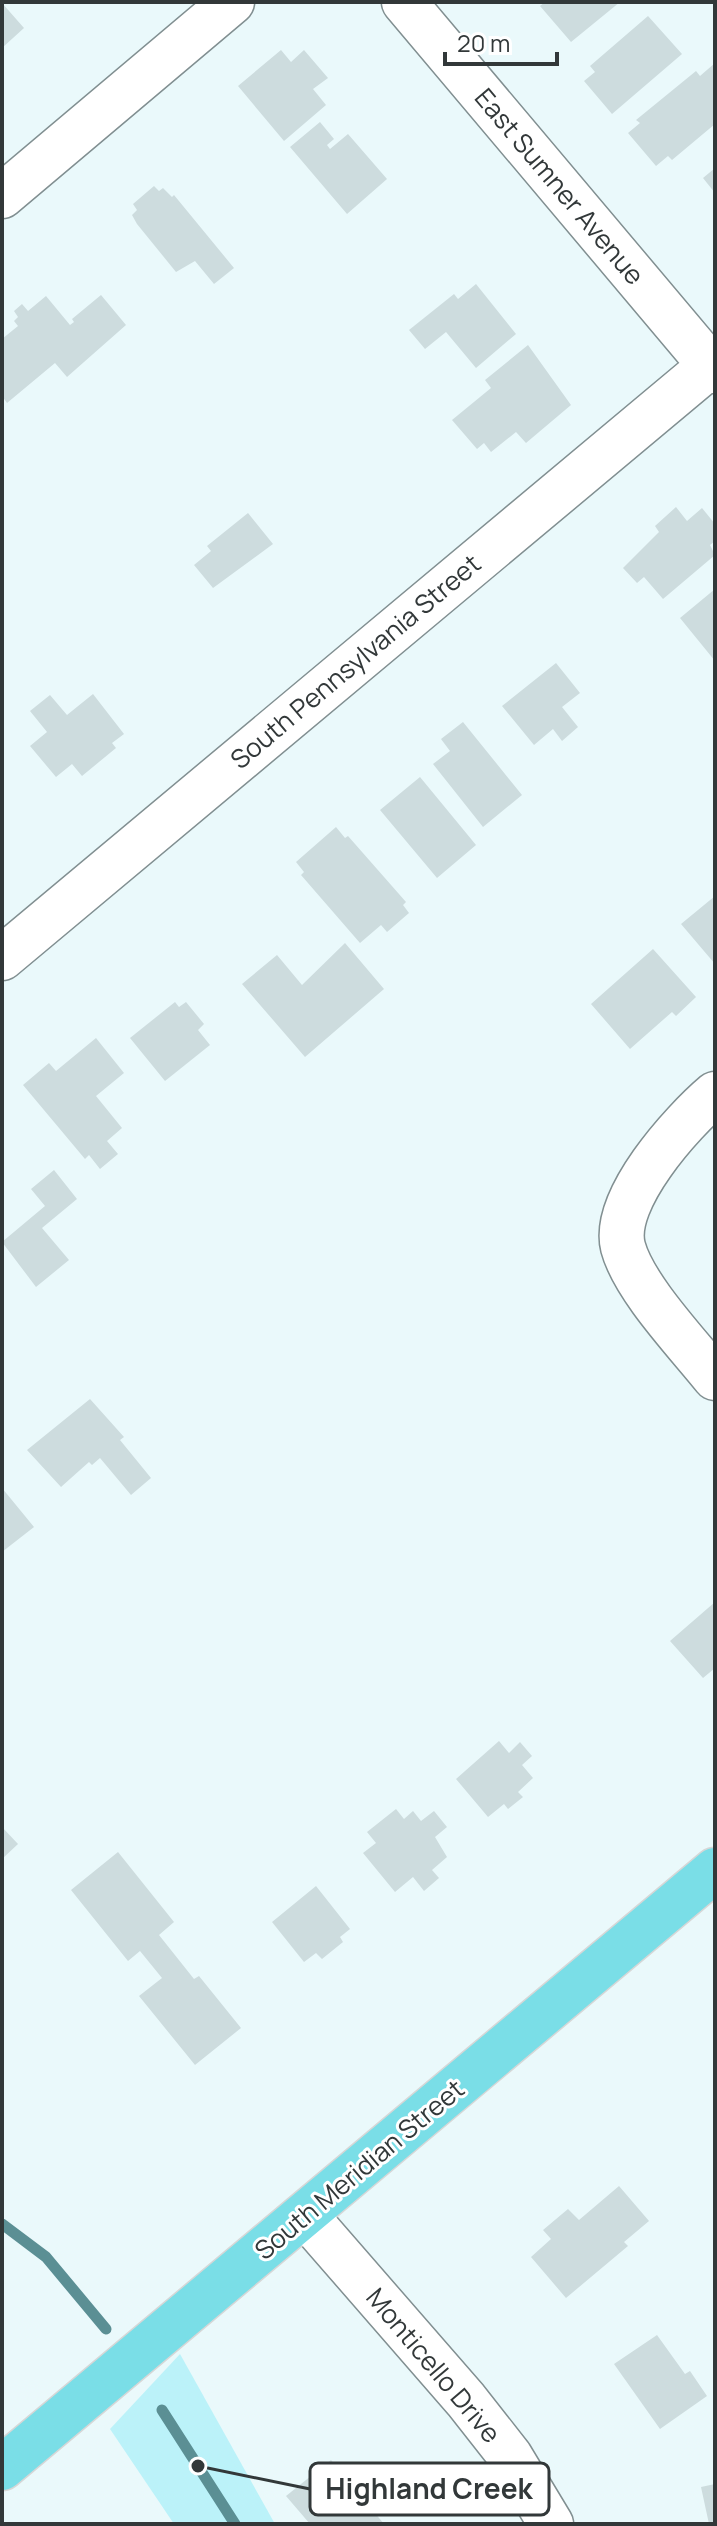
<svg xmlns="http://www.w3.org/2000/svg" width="717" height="2526" font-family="Manrope,sans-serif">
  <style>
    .green { fill: #bbf2f9 }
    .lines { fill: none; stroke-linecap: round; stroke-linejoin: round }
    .stream { stroke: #5b8f94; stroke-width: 11 }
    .building { fill: #cddcde }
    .minor-casing { stroke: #818f91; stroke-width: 47 }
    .major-casing { stroke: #d6d7d7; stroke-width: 47 }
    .minor { stroke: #fff; stroke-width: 44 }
    .major { stroke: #7adee7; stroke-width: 44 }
    .labels { text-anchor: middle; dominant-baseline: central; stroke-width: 6; stroke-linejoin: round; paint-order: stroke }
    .street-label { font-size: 26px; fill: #323839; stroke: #fff }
    .leader { fill: none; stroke: #323839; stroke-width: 3 }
    .callout-dot { fill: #323839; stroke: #fff; stroke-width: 3 }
    .callout { fill: #fff; stroke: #323839; stroke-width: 3 }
    .callout-label { font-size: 28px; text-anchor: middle; font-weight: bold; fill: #323839 }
  </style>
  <rect width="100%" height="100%" fill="#eaf9fb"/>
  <path class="green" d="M180 2354 275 2524H174L110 2429Z"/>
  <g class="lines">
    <path class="stream" d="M2 2224 46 2257 106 2329
      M162 2410 235 2524"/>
  </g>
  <path class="building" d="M545 2H620L571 42 540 6Z
    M2 3 24 28 2 48Z
    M648 16 682 54 612 114 584 81 595 72 590 66Z
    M281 50 291 62 304 50 328 78 313 89 326 105 284 141 238 86Z
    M715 63V124L672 160 668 156 656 166 628 133 640 123 636 120 696 71 700 76Z
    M320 122 334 139 327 145 330 149 348 134 387 179 347 214 290 147Z
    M715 168V193L703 178Z
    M154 186 159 191 163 188 172 197 174 195 234 268 214 284 195 261 176 272 137 224 132 215 137 210 133 204Z
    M476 284 516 334 476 368 446 332 425 349 409 330 454 294 458 299Z
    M101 295 126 325 67 377 55 363 7 403 2 396V339L18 326 14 321 18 317 14 311 22 304 28 311 46 296 70 325 74 322 72 319Z
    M528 345 571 405 526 443 516 432 491 452 484 443 477 449 452 420 491 388 485 380Z
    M676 507 687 521 702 508 715 524V541L710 545 715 555 663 599 644 577 637 583 623 568 659 532 655 526Z
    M248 513 273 544 213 588 194 565 211 551 207 546Z
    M715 589V661L680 618Z
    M556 663 580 693 562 707 578 727 562 741 553 729 534 745 502 706Z
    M93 694 124 734 112 743 116 748 82 776 72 764 56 777 30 746 47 732 30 711 50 695 67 715Z
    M463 722 522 795 483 827 433 764 450 751 441 739Z
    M420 777 476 845 437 878 380 810Z
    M336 827 345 838 348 836 406 902 403 905 409 913 387 932 381 925 360 943 301 875 304 872 296 862Z
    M715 896V964L681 924Z
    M345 943 384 989 305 1057 242 984 277 955 302 985Z
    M653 949 696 997 676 1016 672 1012 630 1049 591 1004Z
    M175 1002 179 1007 186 1002 204 1024 198 1030 210 1045 165 1081 130 1038Z
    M96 1038 124 1073 96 1096 122 1128 107 1141 118 1154 100 1169 89 1155 85 1159 23 1085 49 1063 56 1071Z
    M54 1170 77 1199 42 1228 69 1260 36 1287 2 1242 45 1206 31 1189Z
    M90 1399 124 1437 120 1440 151 1478 131 1495 100 1458 92 1465 89 1462 61 1487 27 1450Z
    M2 1488 34 1527 2 1552Z
    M715 1602V1668L703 1678 670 1641Z
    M499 1741 509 1753 520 1742 532 1756 522 1765 533 1778 518 1792 523 1797 508 1809 504 1804 488 1817 456 1779Z
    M396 1809 404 1819 413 1811 421 1821 434 1811 447 1827 435 1837 447 1857 432 1870 439 1878 424 1891 413 1877 395 1892 363 1853 376 1843 367 1832Z
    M2 1827 18 1844 2 1859Z
    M118 1852 174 1922 159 1935 194 1979 199 1976 241 2028 195 2065 139 1996 162 1978 140 1951 128 1961 71 1890Z
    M316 1886 350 1929 340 1937 343 1942 322 1959 316 1953 304 1962 272 1922Z
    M619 2186 649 2221 624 2242 628 2246 566 2298 531 2257 551 2239 543 2230 568 2209 579 2220Z
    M657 2335 685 2374 690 2371 707 2396 660 2429 614 2364Z
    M331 2460 384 2524H310L286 2496Z
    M715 2484V2524H709L701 2487Z"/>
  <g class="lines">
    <g class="minor-casing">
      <path id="minor" d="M404 2 715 371
        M2 196 232 2
        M2 958 710 366
        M715 1094C682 1122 611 1200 623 1247 634 1288 688 1344 715 1378
        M305 2215 466 2400 510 2456 551 2524"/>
    </g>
    <g class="major-casing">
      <path id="major" d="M2 2468 715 1870"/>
    </g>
    <use href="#minor" class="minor"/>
    <use href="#major" class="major"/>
  </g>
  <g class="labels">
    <g class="street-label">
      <text transform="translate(560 186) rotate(50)">East Sumner Avenue</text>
      <text transform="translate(355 661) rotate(-40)">South Pennsylvania Street</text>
      <text transform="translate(359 2169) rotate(-40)">South Meridian Street</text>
      <text transform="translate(434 2365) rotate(50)">Monticello Drive</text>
    </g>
  </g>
  <path class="leader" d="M198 2466L310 2489"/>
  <circle class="callout-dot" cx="198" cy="2466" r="8"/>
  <rect class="callout" x="310" y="2463" width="239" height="52" rx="8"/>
  <g class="callout-label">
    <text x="429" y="2499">Highland Creek</text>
  </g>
  <rect width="717" height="2526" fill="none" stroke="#323839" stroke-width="8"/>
  <path d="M445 52v12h112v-12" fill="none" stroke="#323839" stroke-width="4"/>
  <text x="457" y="52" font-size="24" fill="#323839" stroke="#ffffff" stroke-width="6" paint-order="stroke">20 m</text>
</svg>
